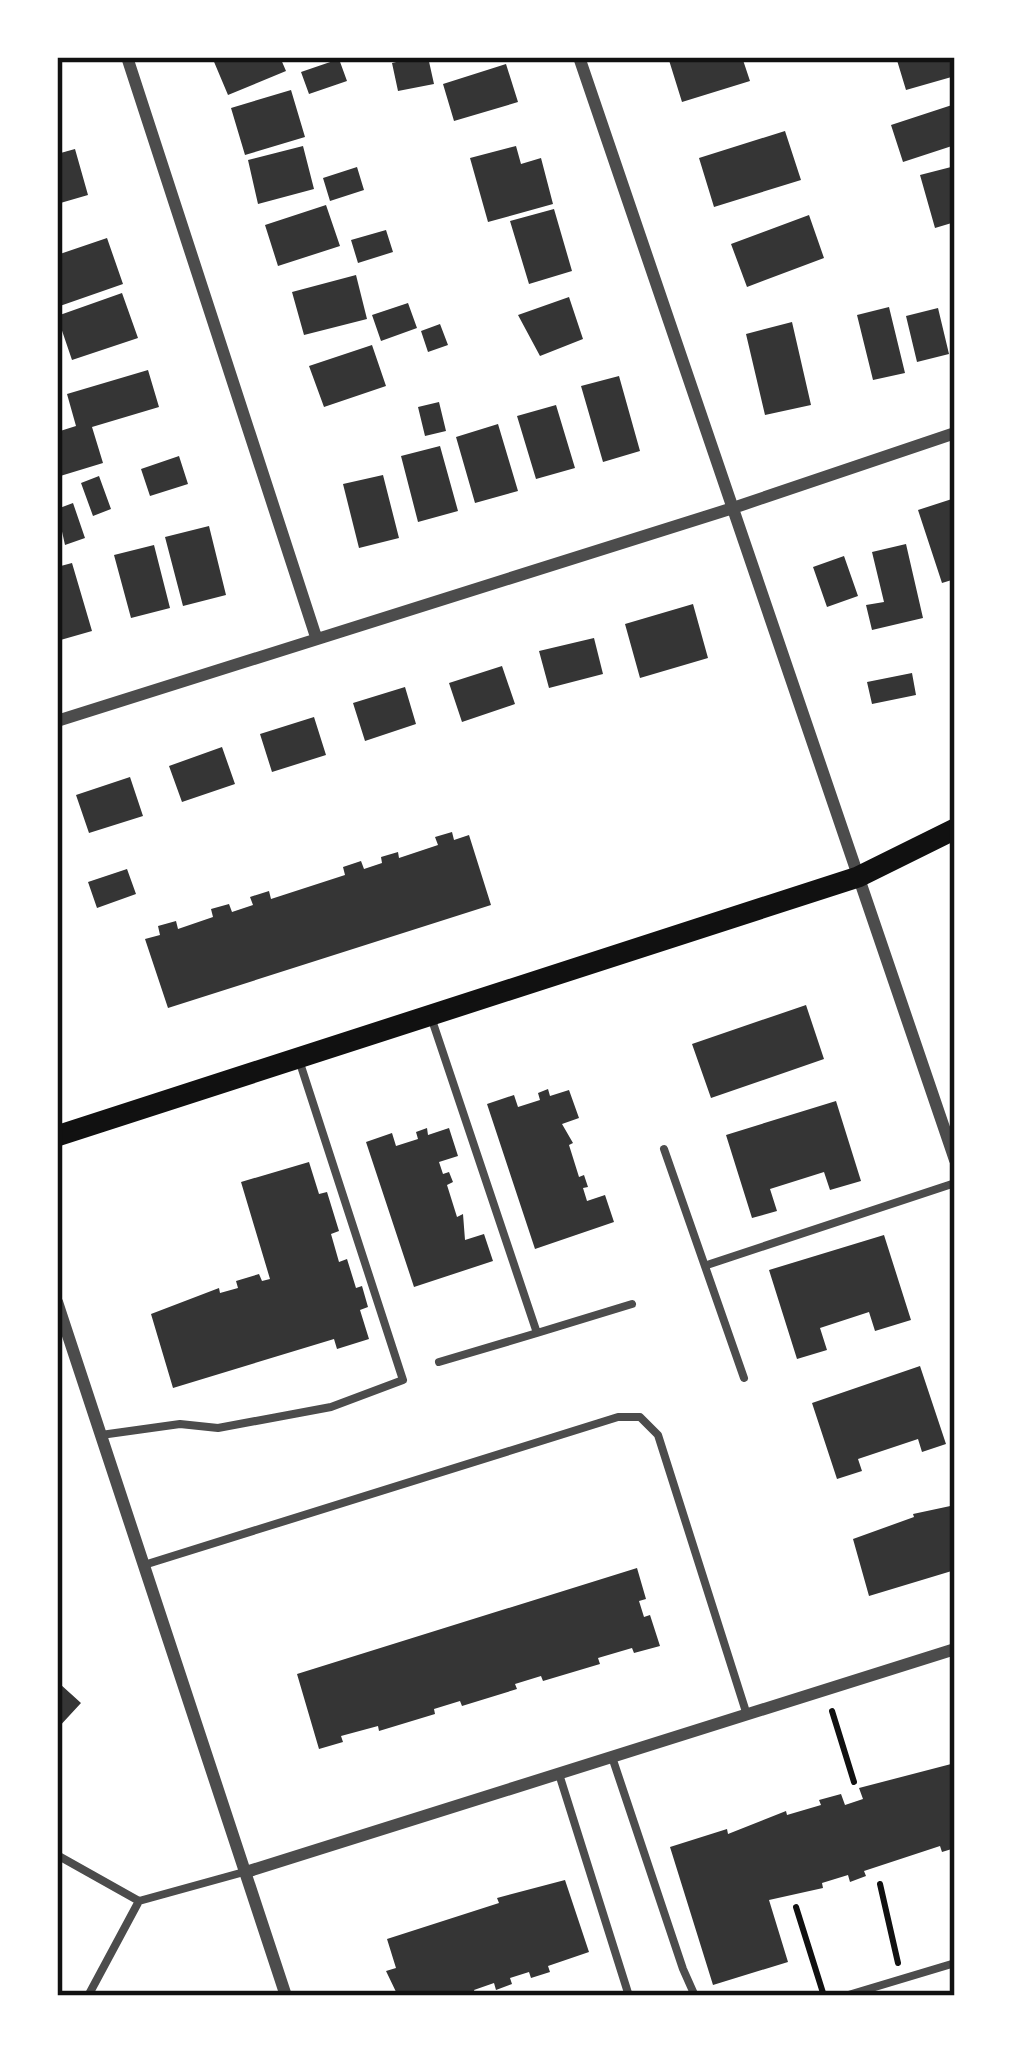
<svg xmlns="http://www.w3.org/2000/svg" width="1012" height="2053" font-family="Montserrat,sans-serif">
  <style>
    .building { fill: #353535 }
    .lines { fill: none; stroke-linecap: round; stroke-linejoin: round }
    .path { stroke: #111; stroke-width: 6 }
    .service { stroke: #4c4c4c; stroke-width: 8 }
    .minor { stroke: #4c4c4c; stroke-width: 12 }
    .secondary { stroke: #111; stroke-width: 21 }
    .neatline { fill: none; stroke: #111; stroke-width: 4.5 }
  </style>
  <rect width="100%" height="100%" fill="#fff"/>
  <path class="building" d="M212 57H280L286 71 228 95Z
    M417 57H428L434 84 398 91 392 63Z
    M668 57H742L750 81 682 102Z
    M896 57H953L955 76 906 90Z
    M339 59 347 81 309 94 301 72Z
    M506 64 518 102 454 121 443 84Z
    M291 90 305 137 245 155 231 108Z
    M952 105 955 145 903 162 891 125Z
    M785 131 801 180 714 207 699 158Z
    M303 146 314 189 258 204 248 160Z
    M516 146 521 164 541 158 553 204 488 222 470 158Z
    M75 149 88 195 57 204V154Z
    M955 166V222L935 228 920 175Z
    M357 167 364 190 330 201 323 178Z
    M326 205 340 246 278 266 265 225Z
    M554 209 572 271 529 284 510 221Z
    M809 215 824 258 747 287 731 244Z
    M386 230 393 252 358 263 351 240Z
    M107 238 123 284 57 307V255Z
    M356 275 367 319 304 335 292 292Z
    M122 293 138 338 72 360 57 316Z
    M569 297 583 339 540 356 518 315Z
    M408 303 417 328 381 341 372 315Z
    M889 307 905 373 873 380 857 315Z
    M938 308 949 354 917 362 906 316Z
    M792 322 811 405 765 415 746 334Z
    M440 324 448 345 428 352 421 331Z
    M372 345 386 386 324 407 309 366Z
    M148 370 159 407 92 427 103 463 57 477V432L76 426 67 394Z
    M619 376 640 451 603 462 581 386Z
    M439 402 446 431 425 436 418 407Z
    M556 405 575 468 536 479 517 416Z
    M498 424 518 491 475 503 456 437Z
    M440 446 458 511 418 522 401 456Z
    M179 456 188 484 150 496 141 469Z
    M383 475 399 538 359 548 343 484Z
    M99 476 111 509 93 516 81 483Z
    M955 498V579L942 583 918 510Z
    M73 503 85 538 65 545 57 509Z
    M209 526 226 595 183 606 165 537Z
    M906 544 923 618 872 630 866 605 884 602 872 552Z
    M154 545 170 608 131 618 114 555Z
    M844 556 858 596 827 607 813 567Z
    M72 563 92 631 57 641V567Z
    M693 604 708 658 640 678 625 624Z
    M594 638 603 674 549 688 539 651Z
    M502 666 515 704 462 722 449 683Z
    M912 673 916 695 872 704 867 682Z
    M405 687 416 724 365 741 353 703Z
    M314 717 326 755 272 772 260 734Z
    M222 747 235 784 182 802 169 766Z
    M130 777 143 816 89 833 76 795Z
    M452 832 454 840 469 835 491 905 168 1008 145 939 160 935 158 926 176 921 178 929 213 917 211 909 229 904 232 912 253 905 250 897 269 891 271 899 345 875 343 867 361 861 364 869 382 863 381 857 398 852 399 858 438 845 435 837Z
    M127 869 136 894 97 908 88 882Z
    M806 1005 824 1059 711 1098 692 1044Z
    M548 1089 550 1096 569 1090 579 1118 562 1124 573 1143 569 1145 579 1177 584 1175 588 1187 583 1188 587 1201 605 1195 614 1222 535 1249 487 1104 514 1095 518 1107 540 1100 538 1093Z
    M836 1101 861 1181 830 1190 824 1172 770 1189 777 1211 752 1218 726 1135Z
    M427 1128 428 1135 449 1128 458 1156 439 1162 443 1174 449 1172 453 1182 447 1185 457 1217 463 1214 465 1240 484 1234 493 1261 414 1287 366 1142 392 1133 396 1146 418 1139 416 1132Z
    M309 1162 319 1194 327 1192 339 1231 331 1234 339 1262 347 1259 356 1288 362 1286 368 1307 360 1310 369 1339 337 1349 334 1339 173 1388 151 1314 219 1288 220 1293 238 1288 236 1281 259 1274 262 1281 270 1279 241 1182Z
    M884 1235 911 1320 875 1331 869 1312 820 1328 827 1350 797 1359 769 1270Z
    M920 1366 946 1444 922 1452 918 1439 858 1459 862 1471 837 1479 812 1403Z
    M955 1505V1570L869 1596 853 1539 914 1517 913 1514Z
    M637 1568 646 1599 639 1601 644 1617 650 1615 660 1646 634 1653 632 1648 598 1658 600 1664 543 1681 541 1676 515 1684 517 1689 462 1706 460 1701 434 1709 435 1714 379 1731 378 1726 341 1736 343 1742 319 1749 297 1674Z
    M60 1684 81 1703 57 1729V1688Z
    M955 1763V1848L942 1852 940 1846 864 1871 866 1876 850 1882 848 1875 822 1883 823 1888 769 1900 788 1962 713 1985 670 1847 727 1829 728 1834 786 1811 787 1815 821 1805 819 1800 841 1794 845 1805 863 1799 859 1788Z
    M565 1880 589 1952 548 1966 550 1972 531 1978 529 1972 510 1978 512 1984 496 1990 494 1983 474 1990 476 1996H398L386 1971 396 1968 387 1939 499 1903 497 1898Z"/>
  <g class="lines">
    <path class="path" d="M832 1711 854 1782
      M880 1884 898 1963
      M796 1907 824 1996"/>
    <path class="service" d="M431 1017 537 1333 439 1362
      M664 1149 744 1378
      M707 1265 955 1183
      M537 1333 632 1304
      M101 1435 180 1424 218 1428 331 1407 403 1380 299 1060
      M144 1565 618 1417H640L658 1435 747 1715
      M612 1757 683 1969 695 1996
      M559 1774 629 1996
      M57 1855 139 1901 244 1872
      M88 1996 139 1901
      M845 1996 955 1963"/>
    <path class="minor" d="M127 57 316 637
      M579 57 955 1160
      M57 721 733 508 955 433
      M57 1302 286 1996
      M246 1872 955 1649"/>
    <path class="secondary" d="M57 1136 858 877 955 829"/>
  </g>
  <rect width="1012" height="2053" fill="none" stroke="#ffffff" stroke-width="120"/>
  <rect x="60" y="60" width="892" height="1933" class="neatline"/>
</svg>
